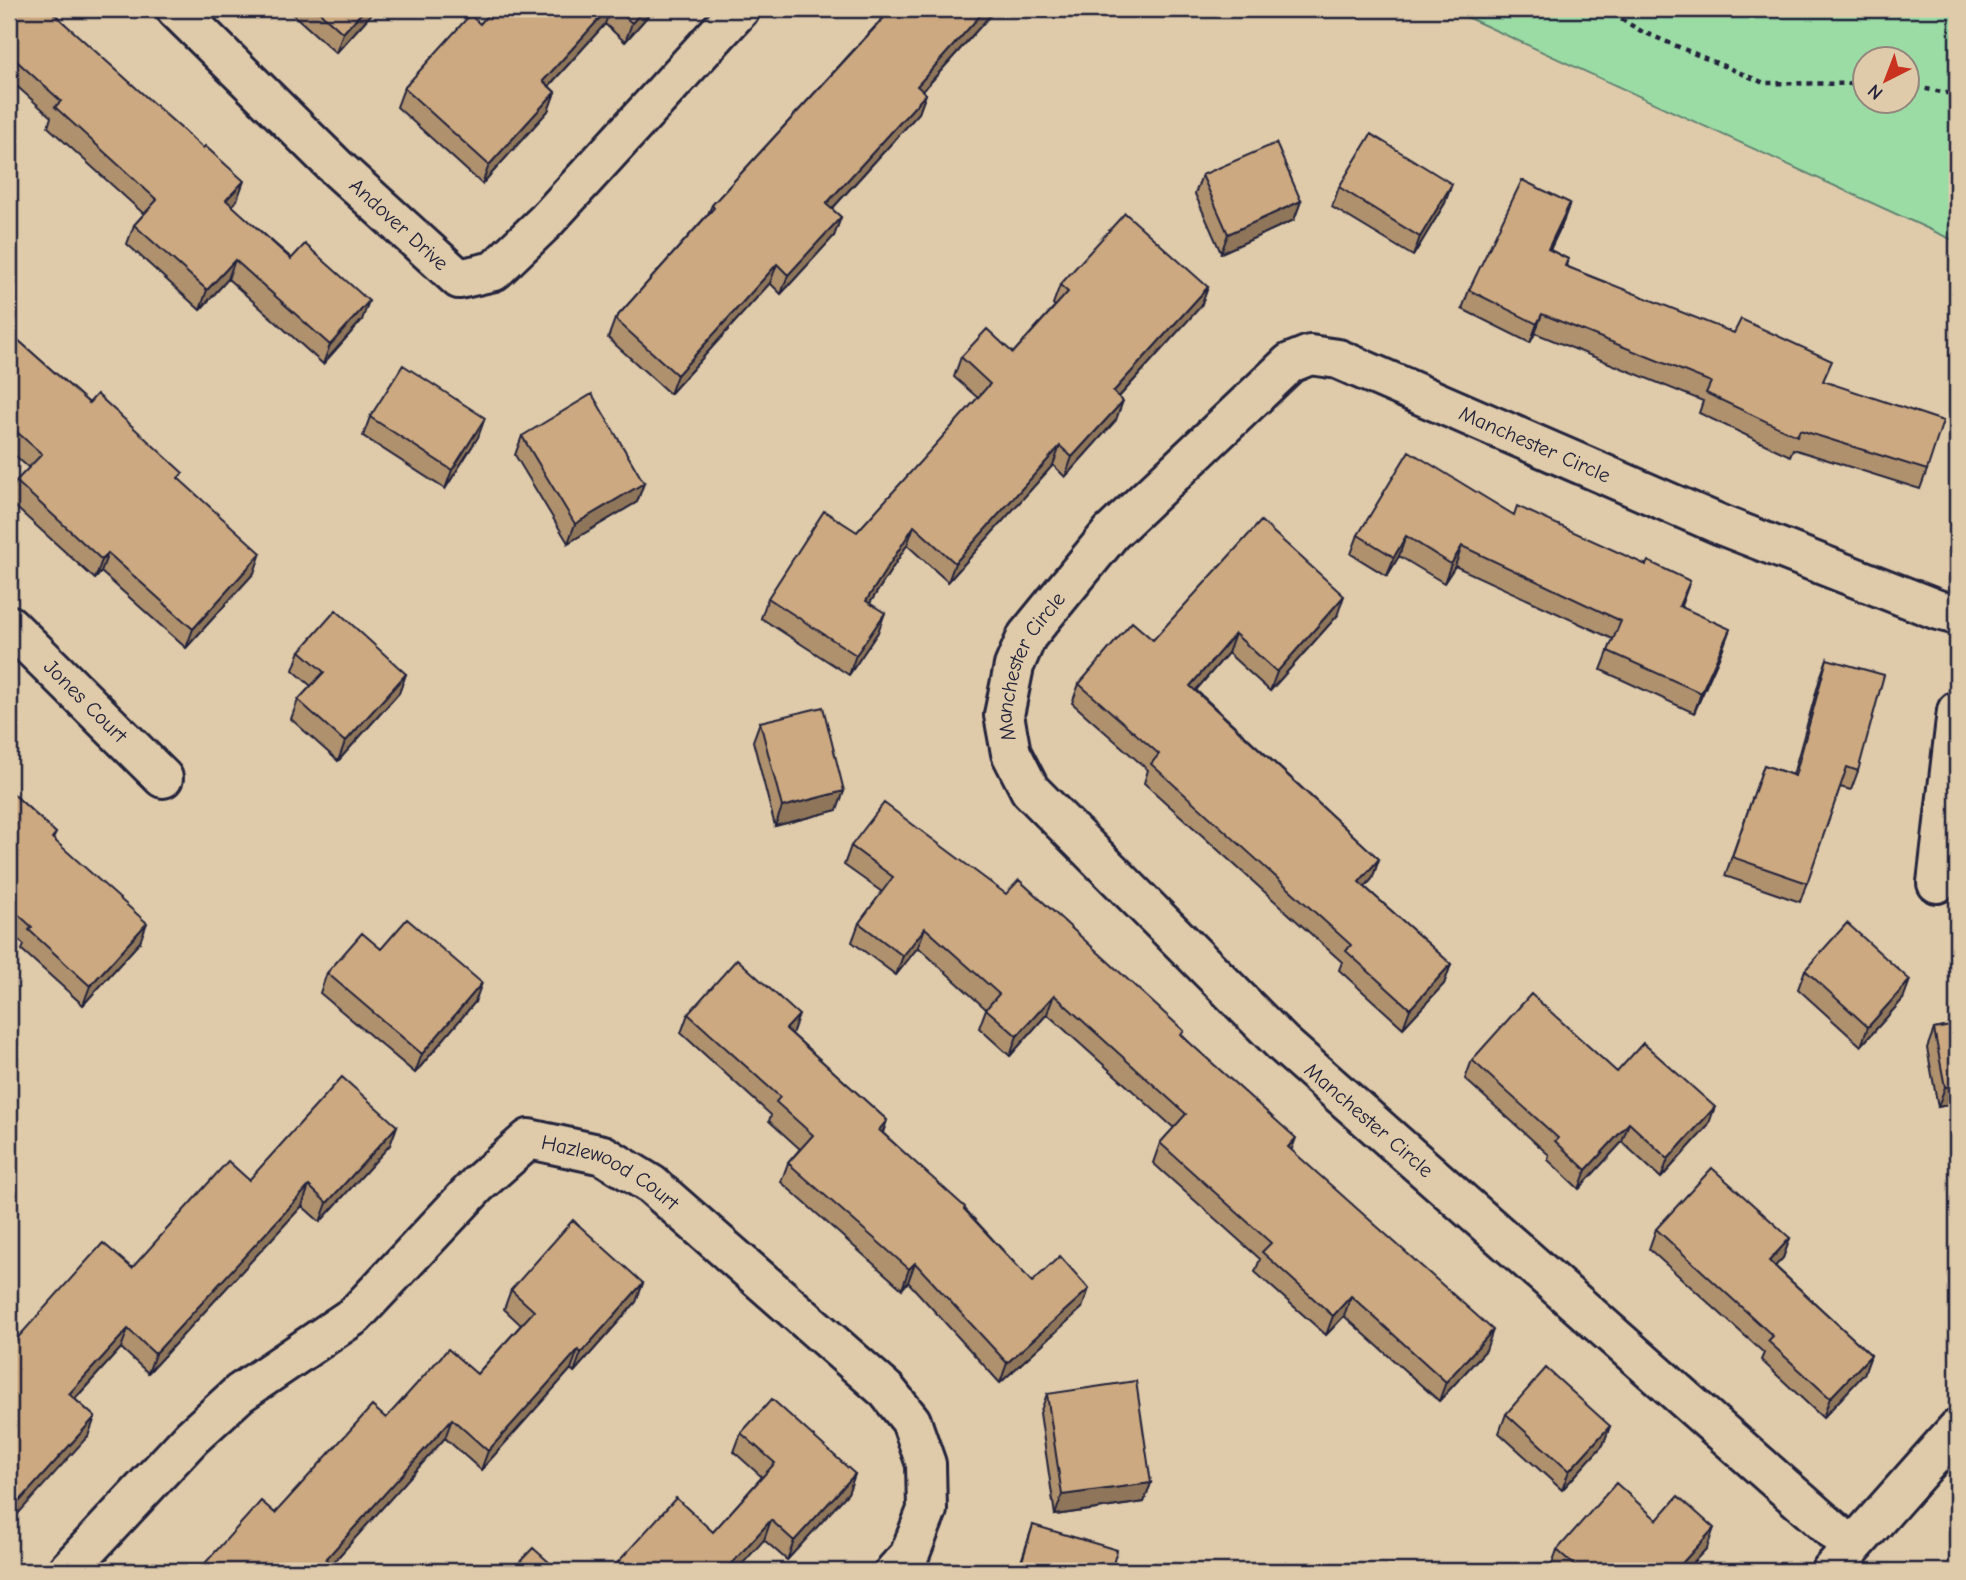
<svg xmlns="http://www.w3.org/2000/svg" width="1966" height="1580" font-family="'Comic Neue',sans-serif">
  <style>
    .green { fill: #9bdca5; stroke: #5e7f70; stroke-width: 2; fill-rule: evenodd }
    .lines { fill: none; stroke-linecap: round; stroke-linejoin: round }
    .minor-casing { stroke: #22223b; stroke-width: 44 }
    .path { stroke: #22223b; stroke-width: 4.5; stroke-dasharray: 5 5; stroke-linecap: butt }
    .minor { stroke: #dfcbaa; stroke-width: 38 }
    .wall { fill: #af916e; stroke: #22223b; stroke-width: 2 }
    .shaded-wall { fill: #8f765a; stroke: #22223b; stroke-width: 2 }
    .building { fill: #cca980; stroke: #22223b; stroke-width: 2 }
    .labels { text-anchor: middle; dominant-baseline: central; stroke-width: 5; stroke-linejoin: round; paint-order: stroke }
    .street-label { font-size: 21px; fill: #22223b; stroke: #dfcbaa }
  </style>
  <rect width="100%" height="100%" fill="#dfcbaa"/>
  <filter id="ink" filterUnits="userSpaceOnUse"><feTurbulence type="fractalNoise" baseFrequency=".0143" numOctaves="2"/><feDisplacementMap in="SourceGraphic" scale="14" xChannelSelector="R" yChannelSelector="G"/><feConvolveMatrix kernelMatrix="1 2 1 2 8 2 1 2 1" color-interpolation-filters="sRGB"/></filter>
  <g filter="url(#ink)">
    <path class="green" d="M1449 9H1944L1957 15V242ZM1864 60H1906V102H1864Z"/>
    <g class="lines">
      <g class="minor-casing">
        <g id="minor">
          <path id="s1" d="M176 9 336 167 459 279 494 271 545 222 740 9"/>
          <path id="s2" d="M9 625 163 778"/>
          <path d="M1937 883 1957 711"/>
          <path id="s3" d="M1852 1547 1282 1043 1030 790 1011 753 1004 715 1014 666 1027 636 1111 533 1290 363 1310 355 1338 359 1721 525 1938 610 1957 615"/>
          <path id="s4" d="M67 1571 192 1437 240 1393 355 1315 477 1185 529 1139 603 1155 652 1185 887 1391 911 1421 926 1464 927 1510 909 1556 895 1571"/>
          <path d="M1831 1571 1957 1429"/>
        </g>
      </g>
      <path class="path" d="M1604 9 1641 31 1764 83 1864 84
        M1906 85 1957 95"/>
      <use href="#minor" class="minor"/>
    </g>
    <path class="wall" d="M9 9 57 16 237 200 232 206 362 320 323 364 228 279 200 310 127 244 134 225 144 214 48 127 51 117 9 79Z
      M287 9H376L336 53Z
      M493 9H654L625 42 605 24 549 86 555 92 548 111 482 184 397 107 404 88 480 24Z
      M891 9H996L923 91 926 94 919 113 832 209 841 217 834 236 781 294 770 283 670 394 608 338 615 319 708 214 712 205Z
      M1202 175 1301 201 1294 220 1221 253 1195 194Z
      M1339 187 1445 203 1413 256 1332 207Z
      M1563 222 1550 250 1568 259 1566 266 1825 382 1927 470 1920 489 1793 449 1790 456 1699 413 1703 401 1535 333 1530 343 1462 309 1469 290Z
      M1060 285 1208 287 1201 306 1119 397 1116 420 1065 477 1053 465 948 582 907 545 870 603 878 632 849 675 761 618 768 598 857 532 978 398 954 377 961 357 1013 353 1055 306 1053 304Z
      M9 332 89 403 180 480 254 573 186 648 101 572 95 579 9 501 16 481 29 468 9 450Z
      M370 417 478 437 445 489 363 436Z
      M522 436 644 483 637 502 568 543 515 455Z
      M1514 515 1646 565 1690 581 1681 606 1723 648 1694 713 1601 670 1613 639 1455 566 1444 583 1399 556 1387 576 1351 554 1358 535Z
      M1337 616 1270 691 1228 653 1196 690 1379 859 1372 879 1365 887 1451 964 1444 984 1403 1028 1339 970 1342 962 1144 783 1148 770 1072 703 1079 684 1153 640Z
      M300 651 406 674 399 693 338 761 291 719 298 700 311 686 293 670Z
      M1827 659 1858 771 1851 790 1840 787 1800 902 1725 876 1764 765 1793 775 1820 678Z
      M760 722 844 791 837 810 775 826 753 741Z
      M9 790 56 833 53 839 140 942 83 1005 22 950 24 945 9 931Z
      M851 846 1183 1036 1291 1150 1486 1350 1439 1401 1344 1316 1326 1335 1255 1272 1260 1259 1153 1163 1160 1143 1174 1128 1047 1014 1010 1056 979 1028 986 1009 918 947 896 975 852 942 859 923 882 892 844 865Z
      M381 949 475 1002 415 1073 320 993 327 973Z
      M1805 970 1903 999 1861 1046 1798 989Z
      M688 1014 792 1034 887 1120 883 1133 965 1209 1032 1282 1082 1308 1000 1383 908 1282 902 1289 781 1182 788 1163 800 1149 769 1121 771 1115 681 1033Z
      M1957 1025V1103L1938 1107 1927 1048 1934 1029Z
      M1472 1060 1617 1072 1708 1126 1661 1178 1622 1142 1579 1189 1548 1160 1549 1155 1465 1079Z
      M397 1126 390 1145 320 1222 302 1206 148 1373 121 1348 75 1399 95 1417 88 1436 13 1343 132 1268Z
      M1656 1229 1790 1238 1783 1258 1775 1266 1871 1355 1864 1374 1823 1418 1761 1360 1764 1353 1649 1249Z
      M643 1283 636 1302 574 1372 571 1369 481 1470 445 1438 330 1566 328 1571H198L275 1513 386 1418 477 1374 521 1325 504 1309 511 1290Z
      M1047 1394 1151 1483 1144 1502 1055 1515 1040 1413Z
      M1506 1414 1610 1426 1603 1445 1562 1490 1499 1433Z
      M741 1433 855 1474 848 1493 787 1560 764 1540 713 1532 762 1477 734 1452Z
      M1657 1520 1707 1548 1685 1571H1552L1550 1569 1557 1550Z
      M1033 1525 1111 1571H1018Z"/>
    <path class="shaded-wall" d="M365 9H376L336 53 343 33Z
      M608 9H610L605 24 536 100 543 81Z
      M644 9H654L625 42 632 23Z
      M986 9H996L910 105 917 86Z
      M555 92 548 111 482 184 489 165Z
      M926 94 919 113 819 223 826 204Z
      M244 181 237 200 219 220 226 200Z
      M1452 184 1445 203 1413 256 1420 237Z
      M1301 201 1294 220 1221 253 1228 234Z
      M1570 203 1563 222 1541 268 1548 249Z
      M841 217 834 236 781 294 788 275Z
      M235 260 228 279 200 310 207 290Z
      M777 264 770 283 670 394 677 375Z
      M1208 287 1201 306 1106 411 1113 392Z
      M369 301 362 320 323 364 330 345Z
      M1542 314 1535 333 1530 343 1537 324Z
      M1123 401 1116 420 1065 477 1072 457Z
      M485 418 478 437 445 489 452 470Z
      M1060 446 1053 465 948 582 955 563Z
      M644 483 637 502 568 543 575 524Z
      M914 526 907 545 859 620 866 601Z
      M1406 536 1399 556 1387 576 1394 557Z
      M1462 546 1455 566 1444 583 1451 564Z
      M108 553 101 572 95 579 102 560Z
      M261 553 254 573 186 648 193 629Z
      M1344 596 1337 616 1270 691 1277 672Z
      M885 613 878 632 849 675 856 655Z
      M1730 629 1723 648 1694 713 1701 693Z
      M1235 634 1228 653 1183 705 1190 686Z
      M406 674 399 693 338 761 345 742Z
      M844 791 837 810 775 826 782 807Z
      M1379 859 1372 879 1352 901 1359 882Z
      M147 923 140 942 83 1005 90 986Z
      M925 928 918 947 896 975 903 956Z
      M1451 964 1444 984 1403 1028 1410 1009Z
      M1910 980 1903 999 1861 1046 1868 1027Z
      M482 983 475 1002 415 1073 422 1054Z
      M1054 995 1047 1014 1010 1056 1017 1036Z
      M799 1015 792 1034 786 1029Z
      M1957 1085V1103L1938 1107 1945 1087Z
      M1715 1107 1708 1126 1661 1178 1668 1159Z
      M887 1120 880 1139 879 1130Z
      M1629 1123 1622 1142 1579 1189 1586 1170Z
      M397 1126 390 1145 320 1222 327 1203Z
      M1296 1138 1289 1157 1288 1147Z
      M309 1186 302 1206 148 1373 155 1354Z
      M1790 1238 1783 1258 1762 1280 1769 1261Z
      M915 1263 908 1282 902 1289 909 1269Z
      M643 1283 636 1302 574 1372 581 1353Z
      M1089 1289 1082 1308 1000 1383 1007 1363Z
      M1351 1296 1344 1316 1326 1335 1333 1316Z
      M128 1329 121 1348 62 1413 69 1394Z
      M1493 1330 1486 1350 1439 1401 1446 1382Z
      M578 1350 571 1369 481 1470 488 1451Z
      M1871 1355 1864 1374 1823 1418 1830 1398Z
      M95 1417 88 1436 9 1524V1513Z
      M452 1419 445 1438 330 1566 328 1571H322L326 1559Z
      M1610 1426 1603 1445 1562 1490 1569 1471Z
      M855 1474 848 1493 787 1560 794 1541Z
      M1151 1483 1144 1502 1055 1515 1062 1495Z
      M771 1520 764 1540 736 1571H725Z
      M1714 1528 1707 1548 1685 1571H1675Z"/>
    <path class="building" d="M9 9H59L54 14 203 148 205 146 244 181 226 200 291 259 305 244 369 301 330 345 235 260 207 290 134 225 157 200 55 107 61 101 9 54Z
      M316 9H365L343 33Z
      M493 9H608L543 81 555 92 489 165 404 88 470 15 480 24Z
      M616 9H644L632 23Z
      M892 9H986L917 86 926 94 826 204 841 217 788 275 777 264 677 375 615 319 714 208 712 205Z
      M1371 134 1452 184 1420 237 1339 187Z
      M1276 143 1301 201 1228 234 1202 175Z
      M1522 180 1570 203 1548 249 1568 259 1565 266 1734 333 1741 319 1832 361 1823 381 1943 421 1927 470 1800 430 1797 436 1706 393 1711 382 1542 314 1537 324 1469 290Z
      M1125 213 1208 287 1113 392 1123 401 1072 457 1060 446 955 563 914 526 866 601 885 613 856 655 768 598 824 511 857 532 990 384 961 357 987 329 1013 353 1068 292 1060 285Z
      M9 332 89 403 97 394 183 473 178 478 261 553 193 629 108 553 102 560 16 481 42 454 9 425Z
      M403 365 485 418 452 470 370 417Z
      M592 394 644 483 575 524 522 436Z
      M1409 451 1514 515 1517 506 1646 565 1648 561 1690 581 1679 606 1730 629 1701 693 1608 651 1621 621 1462 546 1451 564 1406 536 1394 557 1358 535Z
      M1261 521 1344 596 1277 672 1235 634 1190 686 1379 859 1359 882 1451 964 1410 1009 1346 951 1351 945 1151 764 1159 754 1079 684 1132 622 1153 640Z
      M336 610 406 674 345 742 298 700 324 672 300 651Z
      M1827 659 1884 675 1858 771 1847 767 1807 883 1732 857 1764 765 1795 776Z
      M823 707 844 791 782 807 760 722Z
      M9 790 56 833 52 838 147 923 90 986 29 930 32 927 9 906Z
      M884 803 1006 894 1019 880 1184 1031 1181 1035 1296 1138 1288 1147 1493 1330 1446 1382 1351 1296 1333 1316 1262 1252 1271 1243 1160 1143 1186 1114 1054 995 1017 1036 986 1009 999 994 925 928 903 956 859 923 893 877 851 846Z
      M407 919 482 983 422 1054 327 973 362 933 381 949Z
      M1847 923 1910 980 1868 1027 1805 970Z
      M737 959 799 1015 786 1029 887 1120 879 1130 965 1207 964 1209 1032 1282 1060 1256 1089 1289 1007 1363 915 1263 909 1269 788 1163 813 1135 776 1102 780 1097 688 1014Z
      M1531 994 1617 1072 1643 1043 1715 1107 1668 1159 1629 1123 1586 1170 1555 1141 1558 1138 1472 1060Z
      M1957 1025V1085L1945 1087 1934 1029Z
      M342 1077 397 1126 327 1203 309 1186 155 1354 128 1329 69 1394 95 1417 9 1513V1341L13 1343 103 1243 132 1268 228 1161 249 1180Z
      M1712 1168 1790 1238 1769 1261 1871 1355 1830 1398 1768 1341 1773 1336 1656 1229Z
      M573 1220 643 1283 581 1353 578 1350 488 1451 452 1419 326 1559 331 1564 324 1571H198L261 1501 275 1513 372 1406 386 1418 448 1349 477 1374 534 1311 511 1290Z
      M1546 1368 1610 1426 1569 1471 1506 1414Z
      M1136 1381 1151 1483 1062 1495 1047 1394Z
      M772 1399 855 1474 794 1541 771 1520 725 1571H610L676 1498 713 1532 775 1463 741 1433Z
      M1616 1483 1657 1520 1678 1496 1714 1528 1675 1571H1598L1594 1568 1592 1571H1581L1557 1550Z
      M1033 1525 1117 1550 1111 1571H1019Z
      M533 1548 559 1571H511Z"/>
  </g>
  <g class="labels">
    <g class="street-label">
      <text stroke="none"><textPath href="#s1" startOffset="310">Andover Drive</textPath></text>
      <text stroke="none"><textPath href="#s3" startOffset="1925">Manchester Circle</textPath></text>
      <text stroke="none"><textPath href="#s3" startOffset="1253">Manchester Circle</textPath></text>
      <text stroke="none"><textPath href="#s2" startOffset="108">Jones Court</textPath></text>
      <text transform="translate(1369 1120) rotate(41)">Manchester Circle</text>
      <text stroke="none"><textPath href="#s4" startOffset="724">Hazlewood Court</textPath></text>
    </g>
  </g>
  <rect width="1966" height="1580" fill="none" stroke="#dfcbaa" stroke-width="35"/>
  <rect x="18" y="18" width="1931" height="1545" fill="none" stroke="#22223b" stroke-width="2.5" filter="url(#ink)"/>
  <g transform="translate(1886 80) rotate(222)"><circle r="33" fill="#dfcbaa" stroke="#93877e" stroke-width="2"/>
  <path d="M0-5L12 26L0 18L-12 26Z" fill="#c8321e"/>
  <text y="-10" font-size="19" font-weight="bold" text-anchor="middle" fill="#22223b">N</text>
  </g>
</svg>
